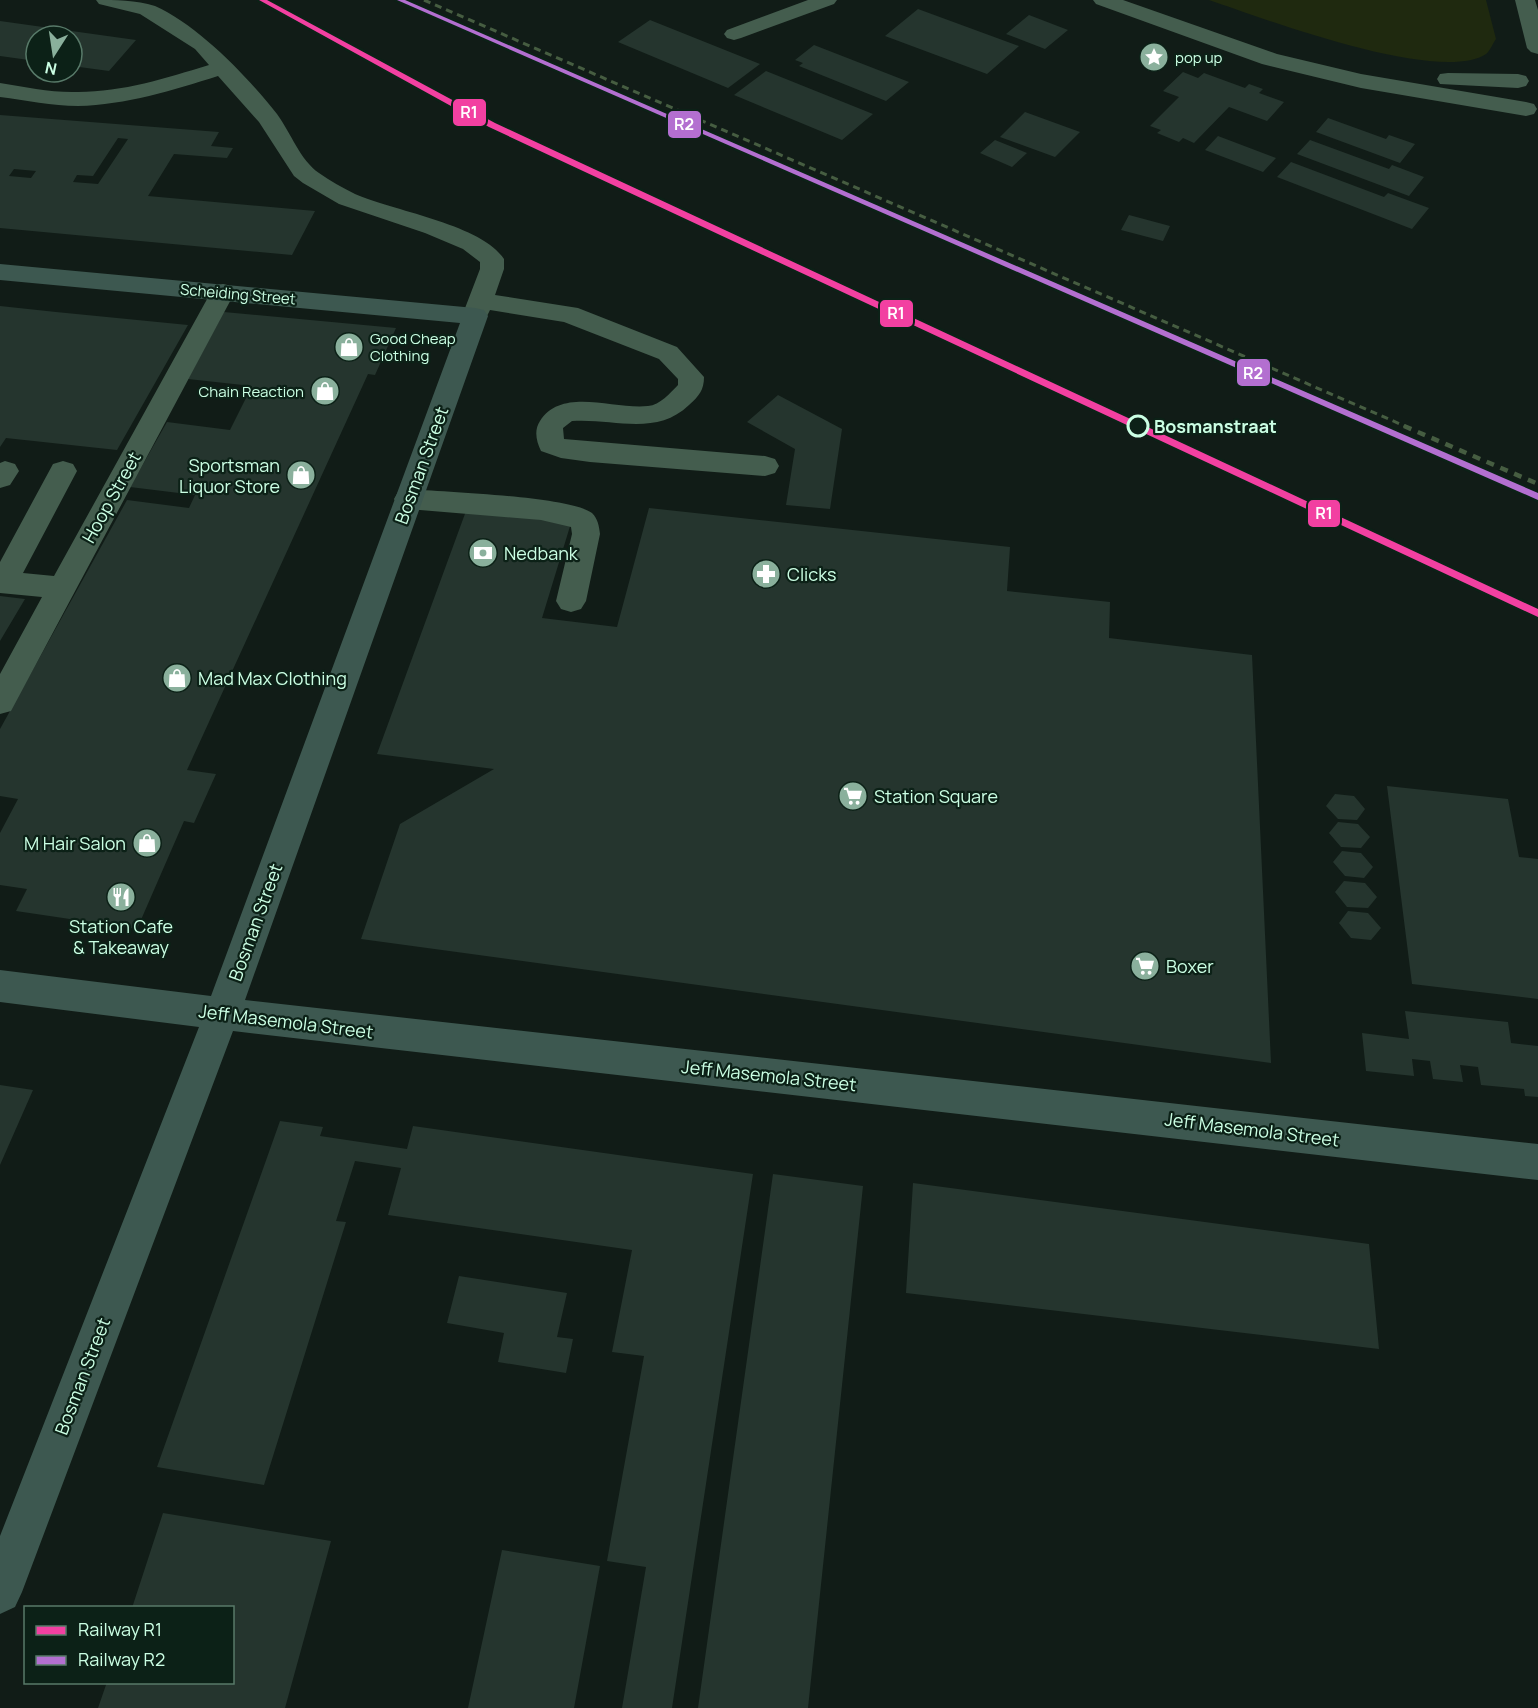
<svg xmlns="http://www.w3.org/2000/svg" width="1538" height="1708" font-family="Manrope,sans-serif">
  <style>
    .green { fill: #1f290f }
    .building { fill: #25352e; fill-rule: evenodd }
    .lines { fill: none; stroke-linecap: round; stroke-linejoin: round }
    .minor { fill: #445d4e; fill-rule: evenodd }
    .major { fill: #3d5850; fill-rule: evenodd }
    .rail-far1 { stroke: #465d41; stroke-width: 3; stroke-dasharray: 7 5; stroke-linecap: butt }
    .rail { stroke: #465d41; stroke-width: 4.5; stroke-dasharray: 8 7; stroke-linecap: butt }
    .rail-1-casing { stroke: #0c2117; stroke-width: 5 }
    .rail-2-casing { stroke: #0c2117; stroke-width: 5 }
    .rail-1 { fill: #f240a1; fill-rule: evenodd }
    .rail-2 { fill: #b36fd0; fill-rule: evenodd }
    .stop-dot { fill: #0c2117; stroke: #cbffe4; stroke-width: 3 }
    .labels { text-anchor: middle; dominant-baseline: central; stroke-width: 4.5; stroke-linejoin: round; paint-order: stroke }
    .far-poi-label { font-size: 15px; fill: #cbffe4; stroke: #0c2117; text-anchor: start }
    .far-street-label { font-size: 15px; fill: #cbffe4; stroke: #0c2117 }
    .stop-label { font-size: 18px; font-weight: bold; fill: #cbffe4; stroke: #0c2117; text-anchor: start }
    .poi-label { font-size: 18px; fill: #cbffe4; stroke: #0c2117; text-anchor: start }
    .street-label { font-size: 18px; fill: #cbffe4; stroke: #0c2117 }
    .line-badge { stroke: #0c2117; stroke-width: 2 }
    .badge-label { font-size: 16px; text-anchor: middle; font-weight: bold; fill: #fff }
  </style>
  <rect width="100%" height="100%" fill="#111c17"/>
  <path class="green" d="M1209 0H1486L1496 39C1493 43 1490 51 1486 54 1439 85 1262 18 1209 0Z"/>
  <path class="building" d="M918 9 1019 46 987 74 885 36Z
    M1029 15 1068 30 1045 49 1006 34Z
    M650 20 760 64 728 88 618 42Z
    M0 21 136 40 109 71 72 66V36H36V61L0 56Z
    M814 45 909 82 886 101 799 66 803 63 795 60Z
    M766 71 873 114 842 140 734 95Z
    M1183 72 1198 78 1204 73 1245 88 1249 84 1263 89 1259 93 1284 102 1267 121 1229 107 1194 143 1183 138 1179 142 1157 133 1161 130 1150 126 1179 97 1163 91Z
    M1025 112 1080 132 1055 157 1000 137Z
    M0 115 219 132 211 146 233 148 227 158 174 154 148 196 315 211 292 255 0 228ZM118 138 128 139 98 184 73 182 77 175 93 176ZM14 169 36 171 31 178 9 176Z
    M1328 118 1386 139 1389 135 1415 144 1400 163 1316 132Z
    M1218 136 1276 158 1263 172 1205 150Z
    M995 140 1027 153 1012 167 980 153Z
    M1310 140 1389 169 1392 165 1424 177 1409 196 1297 154Z
    M1291 162 1384 197 1388 193 1429 208 1412 229 1277 177Z
    M1129 215 1170 226 1163 241 1121 230Z
    M0 306 56 312 188 325 117 450 6 438 0 447Z
    M224 312 396 328 375 375 368 374 187 770 216 774 194 823 184 821 137 929 16 911 27 889 0 885V833L18 799 0 796V729L127 500 189 508 195 495 130 487 167 422 230 430 252 386 188 379Z
    M778 395 842 429 830 509 786 505 795 449 747 422Z
    M649 508 1010 547 1007 591 1110 602 1109 638 1252 655 1271 1063 361 939 400 824 494 769 377 754 466 511 571 523 542 618 617 627Z
    M0 596 25 599 0 641Z
    M1387 786 1508 799 1519 857 1538 859V999L1412 984Z
    M1335 794 1354 796 1365 809 1357 820 1338 819 1326 806Z
    M1338 822 1358 824 1370 837 1361 848 1341 847 1329 833Z
    M1342 851 1361 853 1373 867 1364 878 1345 876 1333 862Z
    M1344 881 1365 883 1377 897 1368 908 1347 907 1335 892Z
    M1348 911 1368 913 1381 928 1371 940 1351 938 1339 923Z
    M1405 1011 1508 1022 1511 1043 1538 1046V1097L1525 1096 1524 1089 1481 1085 1478 1067 1460 1065 1463 1082 1433 1079 1430 1061 1412 1059 1414 1076 1366 1071 1362 1033 1409 1039Z
    M0 1085 33 1090 0 1165Z
    M280 1121 323 1127 320 1136 407 1149 413 1126 753 1174 672 1708H622L646 1567 607 1561 644 1356 612 1352 632 1250 388 1215 401 1168 355 1161 336 1221 346 1222 264 1485 157 1467Z
    M773 1174 863 1186 808 1708H698Z
    M913 1183 1369 1244 1379 1349 906 1293Z
    M459 1276 567 1293 557 1337 573 1339 566 1373 498 1362 504 1333 447 1323Z
    M163 1513 331 1541 285 1708H98L107 1682H232V1608H132Z
    M502 1550 600 1566 574 1708H468Z"/>
  <g class="lines">
    <path class="minor" d="M96 0C115 0 136 0 155 6 198 25 248 77 277 114 291 133 300 160 319 173 330 181 343 188 355 194 393 211 481 224 504 259V269L495 295 578 308 677 347 704 377C704 390 699 396 689 405 656 437 613 418 572 421L563 428 564 439 765 456 775 459 779 466 775 473 765 476 590 462 561 458 541 451C536 441 534 430 540 421 562 386 615 410 648 406 660 405 670 393 678 385V379L659 359 564 322 490 310 484 322 475 324 466 322 462 316 480 269V262L463 249 425 233 339 204 303 183 294 176 259 122 218 76C173 90 126 105 78 106 52 106 26 100 0 97V83C26 87 52 93 78 92 123 92 166 78 209 65L195 49 140 14 99 4Z
      M808 0H837L834 4 741 38 734 40 727 38 724 34 727 30Z
      M1093 0H1123L1277 54 1361 74 1526 102 1534 104 1537 109 1534 114 1526 116 1361 88 1262 64 1096 4Z
      M1515 0H1535L1538 10V54L1531 52 1527 48Z
      M1448 73 1518 74 1526 76 1529 81 1526 86 1518 88 1440 84 1437 79 1440 74Z
      M223 284 232 286 235 292 11 711 0 714V674L42 597 0 593V562L53 464 63 461 73 464 77 471 23 573 54 576 211 292 214 286Z
      M5 461 15 464 19 471 10 485 0 488V463Z
      M408 489C442 492 569 496 592 513 598 519 599 526 600 534L586 601 581 609 571 612 561 609 556 601 572 534 571 527 541 520 408 509 398 506 394 499 398 492Z"/>
    <path class="major" d="M0 264 475 308 484 310 488 316 245 1000 1538 1144V1180L233 1031 22 1592 15 1607 0 1614V1536L199 1027 0 1002V970L211 996 460 323 0 280Z"/>
    <path class="rail-far1" d="M400 0 1378 427
      M424 0 1407 427"/>
    <path class="rail" d="M1375 426 1538 497
      M1404 426 1538 484"/>
    <g class="rail-1-casing">
      <path id="rail-1" d="M259 0H267L495 123 1538 609V617L489 127Z"/>
    </g>
    <g class="rail-2-casing">
      <path id="rail-2" d="M397 0H405L1538 493V500Z"/>
    </g>
    <use href="#rail-1" class="rail-1"/>
    <use href="#rail-2" class="rail-2"/>
  </g>
  <defs>
    <g id="sight-disc" transform="scale(1.5)"><circle r="9.5" fill="#8ab09c" stroke="#0c2117"/><path d="M0-6L1.8-2.2L6-1.7L2.9 1.2L3.7 5.4L0 3.3L-3.7 5.4L-2.9 1.2L-6-1.7L-1.8-2.2Z" fill="#fff"/></g>
    <g id="shop-disc" transform="scale(1.5)"><circle r="9.5" fill="#8ab09c" stroke="#0c2117"/><path d="M-5-2.5h2.3a2.7 3.5 0 0 1 5.4 0H5L5.5 6h-11ZM-1.5-2.5h3a1.5 2.3 0 0 0-3 0Z" fill="#fff"/></g>
    <g id="bank-disc" transform="scale(1.5)"><circle r="9.5" fill="#8ab09c" stroke="#0c2117"/><path d="M-6-4H6V4H-6ZM0-2.3a2.3 2.3 0 1 0 0 4.6a2.3 2.3 0 1 0 0-4.6Z" fill="#fff"/></g>
    <g id="pharmacy-disc" transform="scale(1.5)"><circle r="9.5" fill="#8ab09c" stroke="#0c2117"/><path d="M-2-6h4v4h4v4h-4v4h-4v-4h-4v-4h4Z" fill="#fff"/></g>
    <g id="supermarket-disc" transform="scale(1.5)"><circle r="9.5" fill="#8ab09c" stroke="#0c2117"/><path d="M-6-5.5h2.5l.6 2H6L4.5 2H-2.5L-4.4-4H-6ZM-1.5 3.2a1.3 1.3 0 1 0 .1 0ZM3 3.2a1.3 1.3 0 1 0 .1 0Z" fill="#fff"/></g>
    <g id="restaurant-disc" transform="scale(1.5)"><circle r="9.5" fill="#8ab09c" stroke="#0c2117"/><path d="M-5-6h1v4h1v-4h1v4h1v-4h1v5L-1.5 .5V6h-2V.5L-5-1ZM5-6V6H3V1.5H1.5Q1.5-4 5-6Z" fill="#fff"/></g>
  </defs>
  <g fill-rule="evenodd">
    <use href="#sight-disc" x="1154" y="57"/>
    <use href="#shop-disc" x="349" y="347"/>
    <use href="#shop-disc" x="325" y="391"/>
    <use href="#shop-disc" x="301" y="475"/>
    <use href="#bank-disc" x="483" y="553"/>
    <use href="#pharmacy-disc" x="766" y="574"/>
    <use href="#shop-disc" x="177" y="678"/>
    <use href="#supermarket-disc" x="853" y="796"/>
    <use href="#shop-disc" x="147" y="843"/>
    <use href="#restaurant-disc" x="121" y="897"/>
    <use href="#supermarket-disc" x="1145" y="966"/>
  </g>
  <circle class="stop-dot" cx="1138" cy="426" r="10"/>
  <g class="labels">
    <g class="far-poi-label">
      <text x="1175" y="57">pop up</text>
      <text x="370" y="338">Good Cheap<tspan x="370" dy="17">Clothing</tspan></text>
      <text x="304" y="391" text-anchor="end">Chain Reaction</text>
    </g>
    <g class="far-street-label">
      <text transform="translate(238 294) rotate(5)">Scheiding Street</text>
    </g>
    <g class="stop-label">
      <text x="1154" y="426">Bosmanstraat</text>
    </g>
    <g class="poi-label">
      <text x="280" y="465" text-anchor="end">Sportsman<tspan x="280" dy="21">Liquor Store</tspan></text>
      <text x="504" y="553">Nedbank</text>
      <text x="787" y="574">Clicks</text>
      <text x="198" y="678">Mad Max Clothing</text>
      <text x="874" y="796">Station Square</text>
      <text x="126" y="843" text-anchor="end">M Hair Salon</text>
      <text x="121" y="926" text-anchor="middle">Station Cafe<tspan x="121" dy="21">&amp; Takeaway</tspan></text>
      <text x="1166" y="966">Boxer</text>
    </g>
    <g class="street-label">
      <text transform="translate(421 465) rotate(-70)">Bosman Street</text>
      <text transform="translate(111 497) rotate(-61)">Hoop Street</text>
      <text transform="translate(255 922) rotate(-70)">Bosman Street</text>
      <text transform="translate(286 1021) rotate(7)">Jeff Masemola Street</text>
      <text transform="translate(769 1075) rotate(6)">Jeff Masemola Street</text>
      <text transform="translate(1252 1129) rotate(7)">Jeff Masemola Street</text>
      <text transform="translate(82 1376) rotate(-69)">Bosman Street</text>
    </g>
  </g>
  <g class="line-badge">
    <rect x="452" y="98" width="35" height="29" rx="6" fill="#f240a1"/>
    <rect x="667" y="110" width="35" height="29" rx="6" fill="#b36fd0"/>
    <rect x="879" y="299" width="35" height="29" rx="6" fill="#f240a1"/>
    <rect x="1236" y="358" width="35" height="29" rx="6" fill="#b36fd0"/>
    <rect x="1307" y="499" width="34" height="29" rx="6" fill="#f240a1"/>
  </g>
  <g class="badge-label">
    <text x="469" y="118">R1</text>
    <text x="684" y="130">R2</text>
    <text x="896" y="319">R1</text>
    <text x="1253" y="379">R2</text>
    <text x="1324" y="519">R1</text>
  </g>
  <rect x="24" y="1606" width="210" height="78" fill="#0c2117" stroke="#587a69" stroke-width="1.5"/>
  <rect x="36" y="1626" width="30" height="9" fill="#f240a1" stroke="#587a69" stroke-width="1.5"/>
  <text x="78" y="1636" font-size="18" fill="#cbffe4">Railway R1</text>
  <rect x="36" y="1656" width="30" height="9" fill="#b36fd0" stroke="#587a69" stroke-width="1.5"/>
  <text x="78" y="1666" font-size="18" fill="#cbffe4">Railway R2</text>
  <g transform="translate(54 54) rotate(192)"><circle r="28" fill="#0c2117" stroke="#587a69" stroke-width="1.5"/>
  <path d="M0-4.5L10 22L0 15L-10 22Z" fill="#8ab09c"/>
  <text y="-9" font-size="16" font-weight="bold" text-anchor="middle" fill="#cbffe4">N</text>
  </g>
</svg>
